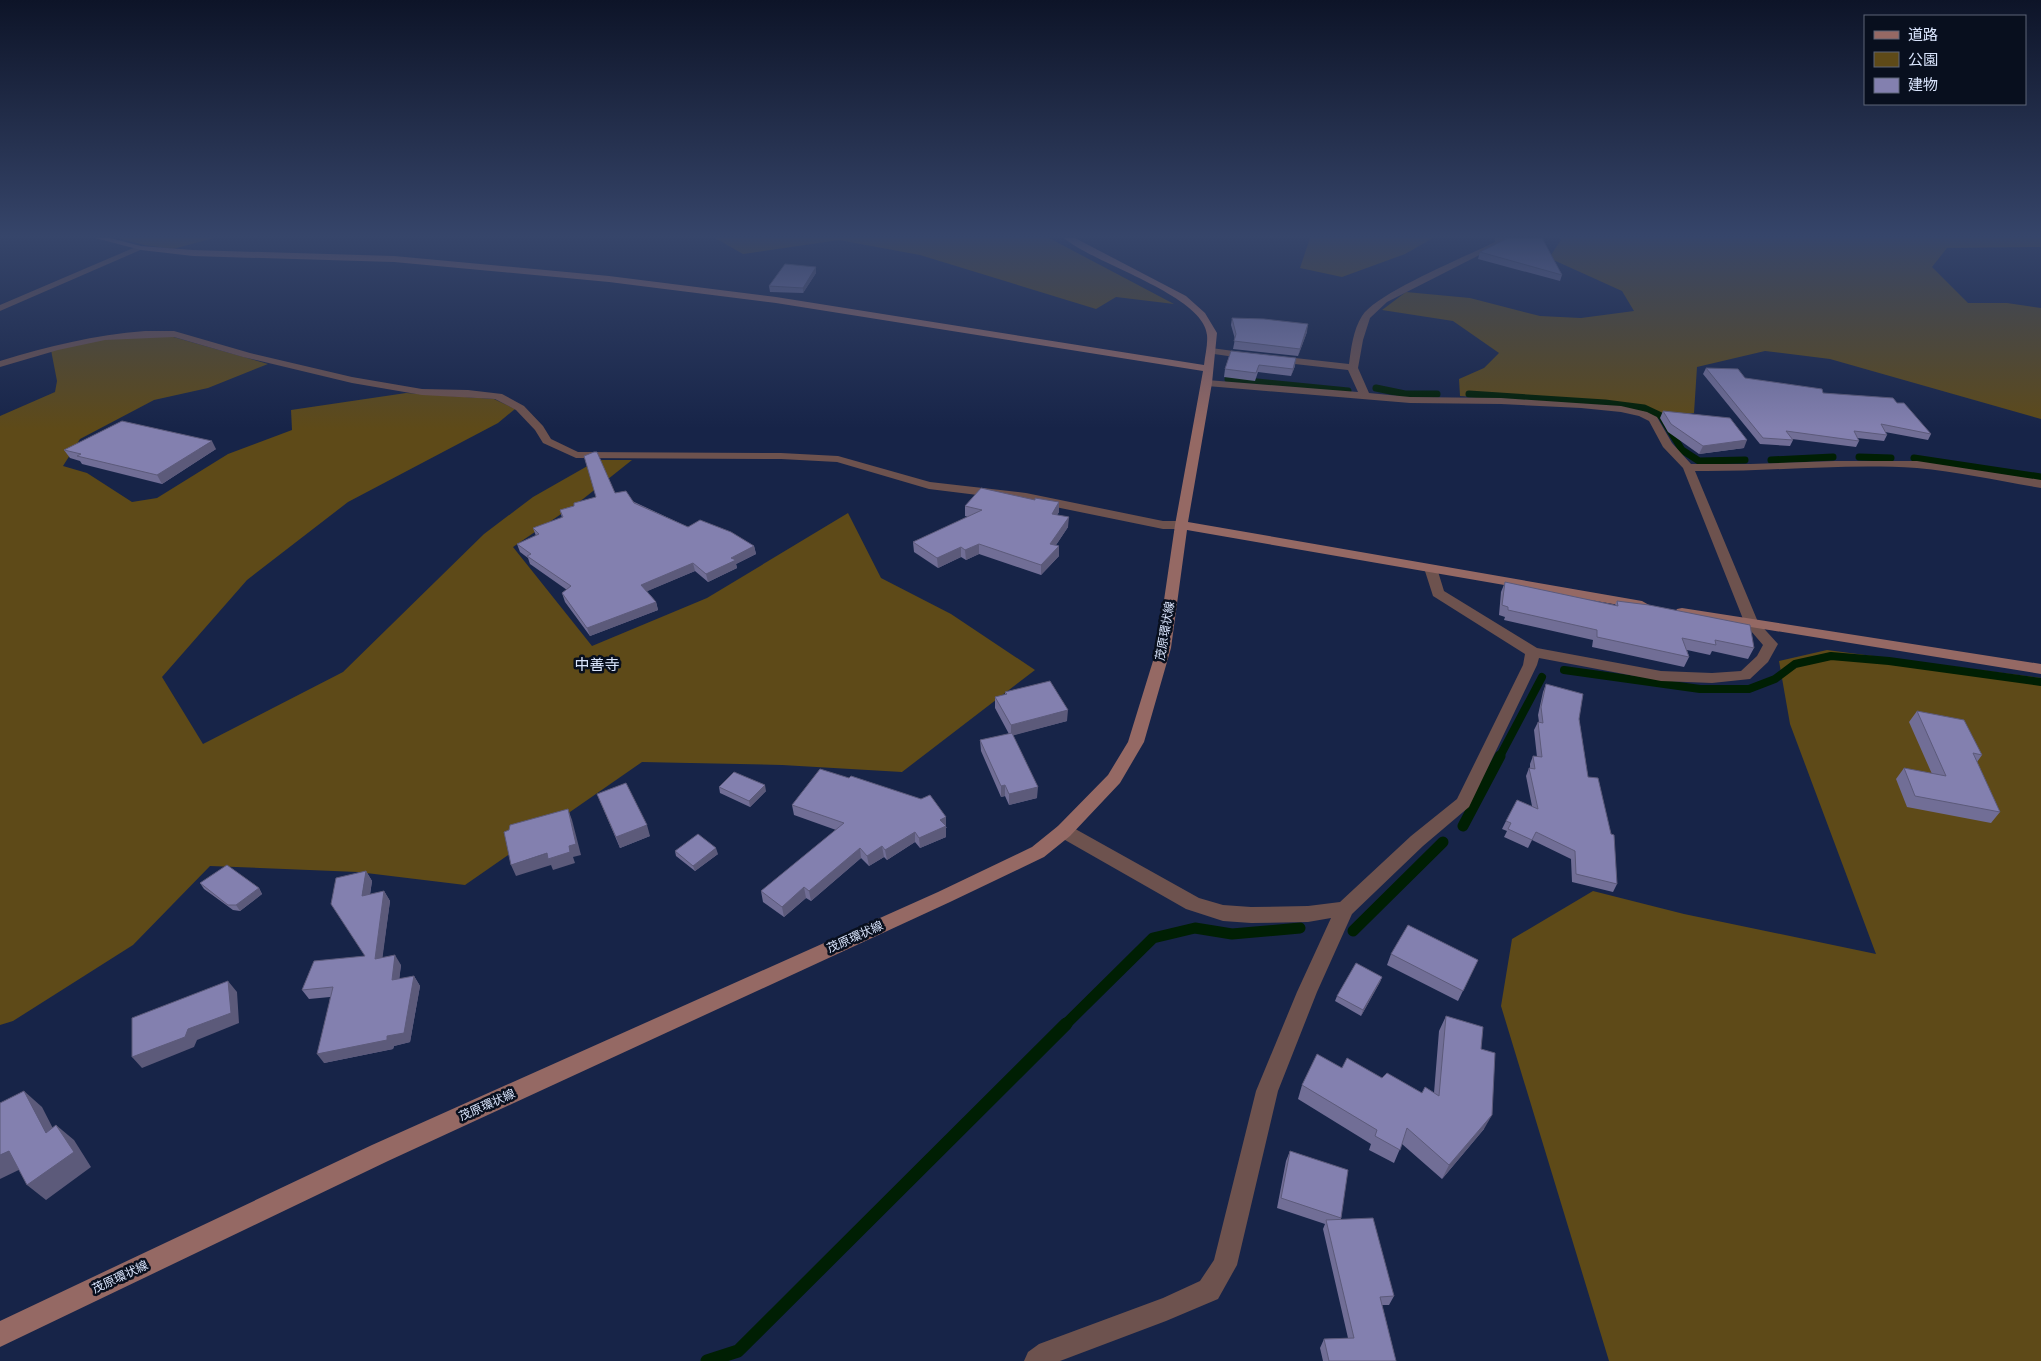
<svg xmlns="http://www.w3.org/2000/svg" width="2041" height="1361" font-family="'Times New Roman','Noto Sans JP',serif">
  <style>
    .green { fill: #5e4a18 }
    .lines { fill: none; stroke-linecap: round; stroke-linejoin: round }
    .stream-far3 { stroke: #001f03; stroke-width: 7 }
    .stream-far2 { stroke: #001f03; stroke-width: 8 }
    .stream-far1 { stroke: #001f03; stroke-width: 11 }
    .stream { stroke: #001f03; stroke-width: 13 }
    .street { fill: #6d524e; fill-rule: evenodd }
    .secondary { fill: #956964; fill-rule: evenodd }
    .wall { fill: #716e96 }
    .shaded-wall { fill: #5c5a7a }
    .building { fill: #8380af; stroke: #5c5a7a }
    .labels { text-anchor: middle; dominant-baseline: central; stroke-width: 5; stroke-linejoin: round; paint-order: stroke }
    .street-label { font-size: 12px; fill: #dae5fd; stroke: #080f1e }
    .quarter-label { font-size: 15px; fill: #dae5fd; stroke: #080f1e }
  </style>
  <rect width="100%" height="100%" fill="#172448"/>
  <path class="green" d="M118 238H214L173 249 144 245Z
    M715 238H1049L1174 304 1116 297 1096 309 920 255 839 240 743 254Z
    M1310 238H1433L1405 254 1342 277 1300 268Z
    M1559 238H2041V247L1947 248 1932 267 1968 303H2007L2041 308V419L1830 359 1765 351 1697 367 1694 413 1649 415 1629 409 1566 402 1460 396 1459 379 1484 368 1499 353 1453 321 1382 310 1406 292 1470 298 1540 316 1581 318 1634 311 1622 291 1549 258 1561 240Z
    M142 336H170L268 364 208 388 154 400 80 439 63 466 87 473 132 502 157 498 228 454 292 430 291 410 406 393 494 399 515 409 498 423 348 502 247 580 162 677 203 744 343 672 484 534 533 497 598 460H632L583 499 513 547 592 646 707 598 848 513 881 578 951 614 1035 670 902 772 782 765 642 762 465 885 358 872 210 866 133 945 13 1021 0 1025V416L55 392 57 381 51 350 98 340Z
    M1827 650 2041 678V1361H1609L1501 1006 1512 939 1593 891 1684 914 1876 954 1790 724 1779 661Z"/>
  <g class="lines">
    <path class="stream-far3" d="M1228 379 1348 391
      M1376 388 1405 394H1437
      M1469 394 1605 403 1644 408 1661 416 1682 450 1699 461 1745 460
      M1859 457 1891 458
      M1914 458 2041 477
      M1771 460 1833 457"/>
    <path class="stream-far2" d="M1564 670 1700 689H1749L1775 679 1795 664 1831 656 1889 661 2041 682
      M1499 758 1542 677"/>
    <path class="stream-far1" d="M1463 826 1500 756
      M1353 931 1443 842
      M1065 1025 1153 938 1195 928 1232 934 1300 928"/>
    <path class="stream" d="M707 1361 738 1351 1066 1024"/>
    <path class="street" d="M1495 238H1503L1505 242 1387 302 1370 318 1363 340 1358 368 1369 393 1410 397 1501 398 1621 406 1647 412 1657 417 1672 443 1691 464H1750L1834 461H1917L2041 480V488C2000 481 1958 472 1917 468 1843 463 1769 472 1695 471L1758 622 1778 644 1768 662 1750 679 1712 683 1661 681 1539 658 1537 665 1469 807 1423 846 1352 914 1317 992 1278 1091 1237 1265 1218 1299 1166 1321 1060 1361H1024L1028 1352 1039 1344 1163 1298 1200 1281 1214 1260 1256 1091 1297 992 1331 918 1308 922 1251 923 1223 921 1186 909 1058 836 1055 831 1058 826 1064 824 1070 826 1199 898 1223 905 1251 907 1308 906 1340 902 1411 836 1457 799 1523 665 1525 654 1433 596 1424 568 1426 565H1436L1444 591 1537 648 1661 671 1712 673 1741 671 1757 656 1763 645 1745 624 1683 468 1663 447 1649 421 1639 416 1621 412 1581 408 1501 404 1410 403 1207 386 1202 383 1207 380 1358 392 1348 370 1277 362 1272 359 1277 356 1349 364C1351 349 1353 330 1362 316 1376 293 1467 256 1495 242Z
      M138 246 145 248 0 311V305Z
      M145 331H174L250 353 352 377 422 389 468 390 502 394 524 406 543 426 551 439 578 452 781 453 838 456 930 482 1026 493 1163 521H1181L1187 525 1181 529H1163L1026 501 929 489 837 462 781 459 576 458 543 443 535 430 516 410 495 399 422 395 352 383 243 357 174 337 105 340 58 350 0 367V361C49 346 94 335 145 331Z
      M1211 348 1249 353 1254 356 1249 359 1207 353V349Z"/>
    <path class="secondary" d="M95 238H110L141 246 193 250 394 256 609 276 776 297 1204 365C1205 355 1208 344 1207 335 1204 295 1092 263 1064 238H1075L1186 296 1205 313 1217 333 1212 383 1188 522 1642 601 1649 605 1642 609 1187 530 1171 648 1144 742 1120 783 1070 836 1044 857 950 902 388 1161 0 1347V1321L372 1145 938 892 1032 847 1058 826 1108 775 1128 742 1157 648 1175 525 1203 371 776 303 609 282 394 262 193 256 141 250Z
      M1682 608 2041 664V674L1677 615 1675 612 1677 609Z"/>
  </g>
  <path class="wall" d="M1504 238H1542L1562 275 1560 281 1478 259 1480 252 1505 240Z
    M816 267V273L803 293 770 292 769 286Z
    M1232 318 1307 332 1298 356 1233 349 1235 339 1231 325Z
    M1231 351 1295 366 1291 376 1258 372 1255 381 1224 377 1225 369Z
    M1706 368 1745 378 1823 393 1897 403 1931 434 1928 440 1885 432 1887 435 1884 441 1857 438 1859 441 1856 447 1792 439 1793 440 1790 446 1760 444 1703 374Z
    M1663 411 1744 448 1699 454 1668 432 1660 418Z
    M216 449 162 484 82 464 80 461 70 458 64 450Z
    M615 493 688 527 754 546 756 554 736 564 737 568 708 582 695 571 647 591 656 602 658 610 590 636 565 602 562 593 567 590 530 564 528 558 520 552 517 544 536 536 533 528 562 518 560 510Z
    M965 506 1059 512 1057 515 1068 527 1056 545 1059 546V556L1041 575 979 554 966 560 961 557 938 568 914 552 913 542 968 517 965 516Z
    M1505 582 1615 605 1617 601 1754 648 1748 659 1712 651 1710 655 1687 650 1689 657 1684 667 1592 647 1593 640 1504 620 1505 617 1499 615 1501 592Z
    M1546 684 1579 719 1588 777 1617 884 1613 892 1572 882 1571 859 1532 840 1528 848 1504 837 1507 831 1502 829 1506 821 1532 806 1526 776 1529 768H1530V764L1533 756 1537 757 1534 730 1538 722H1539L1538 715 1543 692Z
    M1005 692 1067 721 1013 735 1037 798 1009 805 1005 796 1001 797 981 751 980 740 1009 734 995 708V697L1005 695Z
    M1917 711 1982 755 1977 762 2000 812 1991 823 1907 807 1896 779 1904 768 1932 774 1909 722Z
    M719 787 766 791 750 807 720 793Z
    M597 794 650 836 620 848Z
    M792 805 947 827 946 828V837L920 848 915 842 887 860 884 857 869 866 861 858 811 901 806 898 784 917 763 902 761 891 836 830 794 815Z
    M675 851 718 854 695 871 676 856Z
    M366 871 372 881 370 895 384 891 390 901 382 958 401 965 399 979 414 976 420 986 410 1042 394 1046 393 1049 324 1063 330 997 309 999 302 990 365 956Z
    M200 883 259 888 262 894 240 911 233 910 204 889Z
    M1391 954 1478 960 1458 1001 1387 965Z
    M1382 977 1380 982 1361 1016 1335 1001 1337 996Z
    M1446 1016 1481 1049 1484 1129 1442 1179 1402 1144 1394 1163 1369 1150 1371 1144 1298 1099 1302 1085 1342 1068 1382 1078 1422 1093H1434L1439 1031Z
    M1290 1151 1341 1218V1219L1394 1296 1389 1305H1382L1396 1361H1323L1320 1348 1324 1339 1348 1338 1323 1229 1325 1224 1277 1208 1286 1161Z"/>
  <path class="shaded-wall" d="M816 267V273L803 293V288Z
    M1308 324 1307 332 1298 356 1300 349Z
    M1296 358 1295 366 1291 376 1293 369Z
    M1747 440 1744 448 1699 454 1703 446Z
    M212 441 216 449 162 484 157 475Z
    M1059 502V512L1052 523V514Z
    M1069 517 1068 527 1050 554V544Z
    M979 544V554L966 560 965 550Z
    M754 546 756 554 736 564 737 568 708 582 706 574 731 558Z
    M1059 546V556L1041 575V565Z
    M961 547V557L938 568 937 558Z
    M693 563 695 571 643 593 641 585Z
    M656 602 658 610 590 636 587 628Z
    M1068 710 1067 721 1011 736V725Z
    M765 785 766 791 750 807 749 801Z
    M1005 785V796L1001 797V786Z
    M1038 787 1037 798 1009 805V794Z
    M568 809 572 820 581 855 573 857 575 863 553 870 551 865 516 876 511 865 569 846Z
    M946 817V837L920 848 919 838 940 820Z
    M647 825 650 836 620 848 616 837Z
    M915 832V842L887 860 885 850Z
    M882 846 884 857 869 866 867 856Z
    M716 848 718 854 695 871 693 866Z
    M860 848 861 858 811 901 809 891Z
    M366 871 372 881 368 906 362 896Z
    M804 887 806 898 784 917 782 907Z
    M259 888 262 894 240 911 236 905Z
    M384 891 390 901 381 969 375 959Z
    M395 955 401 965 398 990 392 980Z
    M414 976 420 986 410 1042 394 1046 393 1049 324 1063 317 1054 387 1036Z
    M1382 977 1380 982 1361 1016 1363 1010Z
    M228 981 237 992 239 1023 197 1040 194 1047 142 1068 132 1057Z
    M24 1091 42 1107 63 1148 46 1133Z
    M1492 1115 1484 1129 1442 1179 1449 1165Z
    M56 1125 74 1140 91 1167 46 1200 27 1185Z
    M9 1151 27 1166 0 1179V1155Z"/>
  <path class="building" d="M1508 238H1542L1562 275 1480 252Z
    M785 264 816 267 803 288 769 286Z
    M1232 318 1264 319 1308 324 1300 349 1234 341 1236 334Z
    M1231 351 1296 358 1293 369 1259 365 1256 373 1225 369Z
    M1706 368 1738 369 1745 378 1822 389 1823 393 1893 398 1897 403H1904L1931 434 1881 424 1887 435 1854 431 1859 441 1786 431 1793 440 1763 438Z
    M1663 411 1730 418 1747 440 1703 446 1671 424Z
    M122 421 212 441 157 475 77 456 81 454 64 450Z
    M594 452H597L615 493 626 491 634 503 688 527 700 520 731 532 754 546 731 558 736 560 706 574 693 563 641 585 656 602 587 628 562 593 571 586 527 556 531 554 517 544 539 534 533 528 563 517 560 510 574 506V503L596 497 584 456Z
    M981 488 1035 500V498L1059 502 1052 514 1069 517 1050 544 1059 546 1041 565 979 544 965 550 961 547 937 558 913 542 982 510 965 506Z
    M1505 582 1618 606 1617 601 1649 605 1750 625 1754 648 1715 640 1716 645 1682 638 1689 657 1597 637V630L1508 610V607L1502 605Z
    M1050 681 1068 710 1011 725 995 697 1007 694 1005 692Z
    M1546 684 1583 694 1579 719 1588 777 1598 778 1611 834 1614 835 1617 884 1576 874 1575 851 1536 832 1532 840 1508 829 1511 823 1506 821 1517 800 1538 809 1529 768 1535 769 1533 756 1542 757 1538 722 1543 723 1541 707Z
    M1917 711 1964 720 1982 755 1973 753 2000 812 1915 796 1904 768 1946 776Z
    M1012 733 1038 787 1009 794 1005 785 1001 786 980 740Z
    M820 769 849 778 851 776 921 799 930 795 946 817 940 820 946 826 919 838 915 832 885 850 882 846 867 856 860 848 809 891 804 887 782 907 761 891 844 823 792 805Z
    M734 772 765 785 749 801 719 787Z
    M626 783 647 825 616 837 597 794Z
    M568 809 576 844 569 846 570 852 548 859 547 853 511 865 504 832 509 830 510 825Z
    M698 834 716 848 693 866 675 851Z
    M227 865 259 888 236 905H228L200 883Z
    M366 871 362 896 384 891 375 959 395 955 392 980 414 976 404 1033 387 1036V1040L317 1054 333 987 302 990 314 961 365 956 331 904 336 878Z
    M1408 925 1478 960 1463 991 1391 954Z
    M1356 963 1382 977 1363 1010 1337 996Z
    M228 981 231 1013 188 1029 185 1037 132 1057V1018Z
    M1446 1016 1483 1027 1481 1049 1495 1053 1492 1115 1449 1165 1407 1128 1400 1150 1375 1136 1377 1130 1302 1085 1317 1054 1342 1068 1347 1058 1382 1078 1387 1073 1422 1093 1425 1087 1439 1096Z
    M24 1091 46 1133 56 1125 74 1152 27 1185 9 1151 0 1155V1103Z
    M1290 1151 1348 1170 1341 1218 1281 1198Z
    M1373 1218 1394 1296 1380 1297 1396 1361H1329L1324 1339 1354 1338 1326 1220Z"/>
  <linearGradient id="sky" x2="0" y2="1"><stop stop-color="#0d1428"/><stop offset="0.55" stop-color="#36456a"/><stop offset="1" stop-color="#36456a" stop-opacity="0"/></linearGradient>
  <rect width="2041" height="429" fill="url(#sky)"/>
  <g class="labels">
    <g class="street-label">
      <text transform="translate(1165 631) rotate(-80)">茂原環状線</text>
      <text transform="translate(855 937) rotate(-24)">茂原環状線</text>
      <text transform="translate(487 1105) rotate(-24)">茂原環状線</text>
      <text transform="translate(120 1277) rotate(-25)">茂原環状線</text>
    </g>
    <g class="quarter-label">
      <text x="597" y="665">中善寺</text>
    </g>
  </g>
  <rect x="1864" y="15" width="162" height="90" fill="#080f1e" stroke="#5c6577"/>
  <rect x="1874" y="31" width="25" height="8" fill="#956964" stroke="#5c6577"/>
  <text x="1908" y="40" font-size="15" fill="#dae5fd">道路</text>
  <rect x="1874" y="52" width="25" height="15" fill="#5e4a18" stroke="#5c6577"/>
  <text x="1908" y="65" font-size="15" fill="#dae5fd">公園</text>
  <rect x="1874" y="78" width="25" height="15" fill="#8380af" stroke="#5c6577"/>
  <text x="1908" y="90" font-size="15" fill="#dae5fd">建物</text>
</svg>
